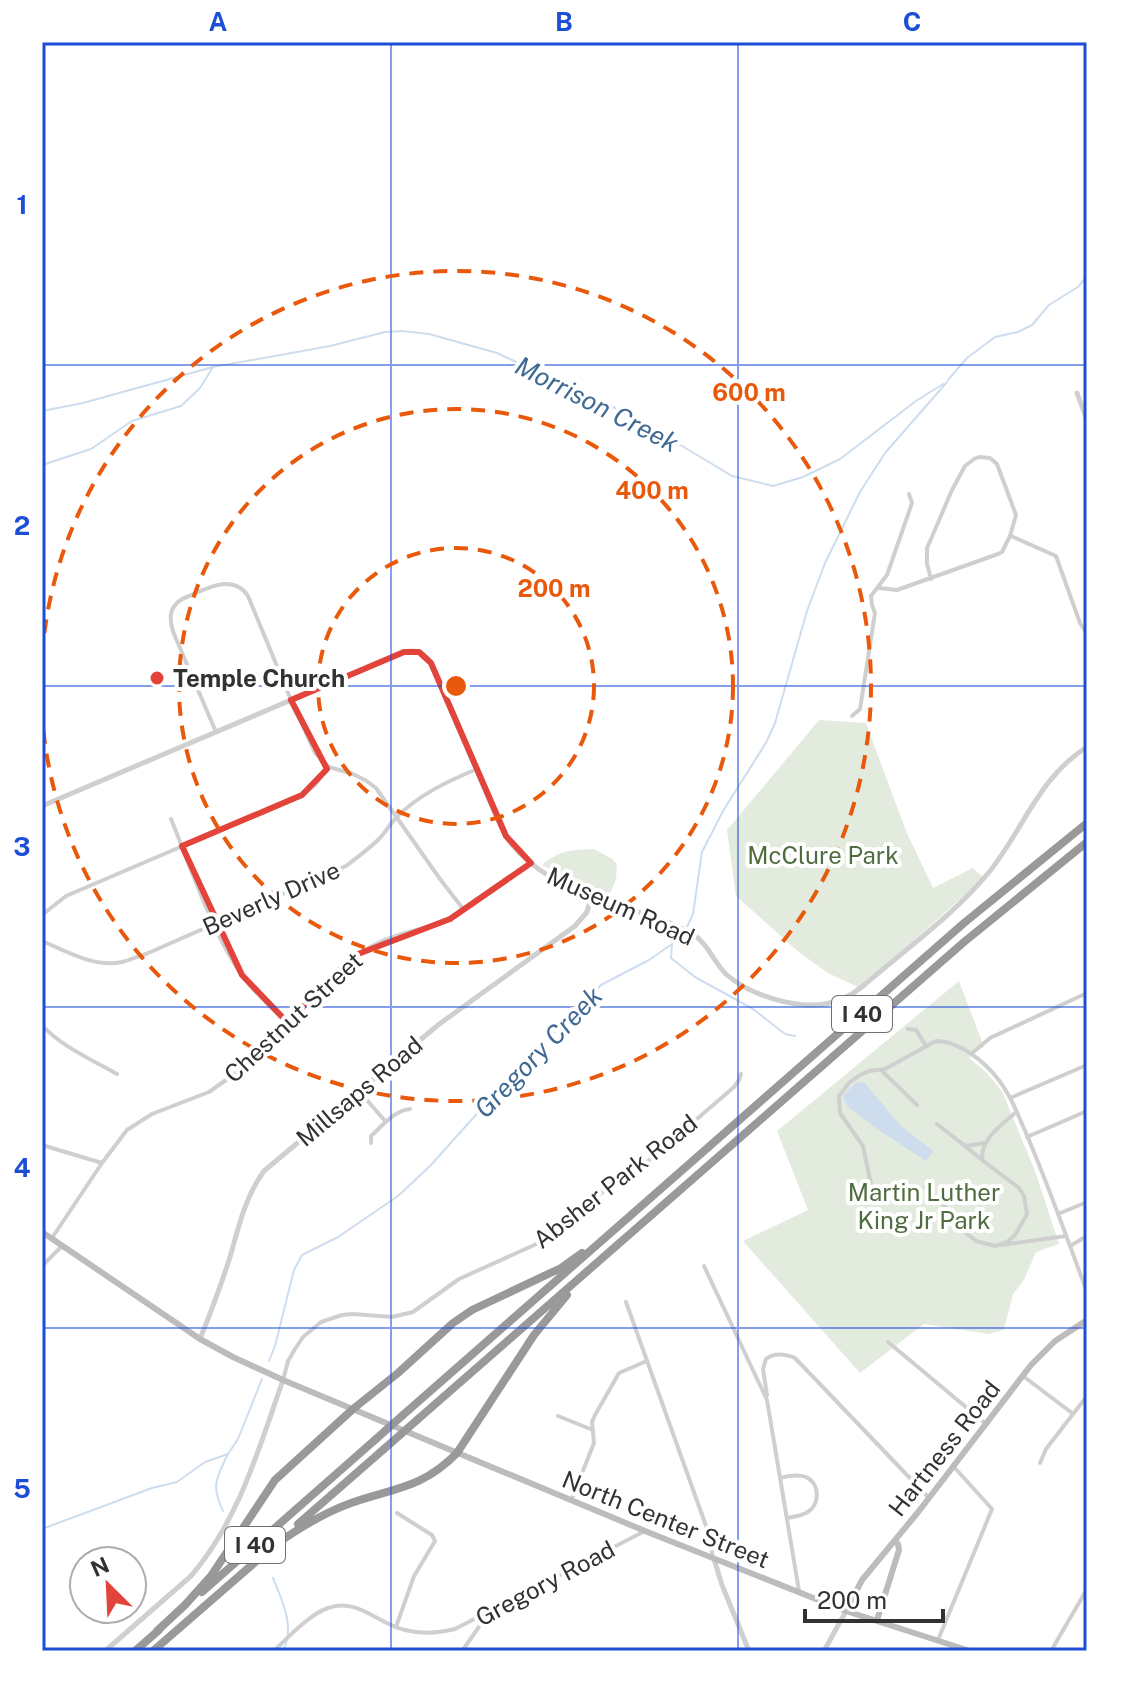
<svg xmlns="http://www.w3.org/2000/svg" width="1129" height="1693" font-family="'Public Sans',sans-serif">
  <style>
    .green { fill: #e3ebde }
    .water { fill: #cedded }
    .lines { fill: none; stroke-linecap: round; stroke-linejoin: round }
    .stream { stroke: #cedded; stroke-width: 2 }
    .minor { stroke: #cfcfcf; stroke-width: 4 }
    .tertiary { stroke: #cfcfcf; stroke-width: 5 }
    .secondary { stroke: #bcbcbc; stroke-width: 6 }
    .motorway { stroke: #999; stroke-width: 8 }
    .motorway-bridge { stroke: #999; stroke-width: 8 }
    .marked { fill: none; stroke: #e2433a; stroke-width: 6; stroke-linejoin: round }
    .grid { fill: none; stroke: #1d4ed8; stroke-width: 2; stroke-opacity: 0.55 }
    .ring { fill: none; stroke: #e8590c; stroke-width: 4; stroke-dasharray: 14 10 }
    .poi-dot { fill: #e2433a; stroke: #fff; stroke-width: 3 }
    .labels { text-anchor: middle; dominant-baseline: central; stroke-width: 8; stroke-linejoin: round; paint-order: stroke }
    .shield { fill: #fff; stroke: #707070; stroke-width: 2 }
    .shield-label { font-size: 22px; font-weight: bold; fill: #323232 }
    .poi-label { font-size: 24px; font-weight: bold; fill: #323232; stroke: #fff; text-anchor: start }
    .park-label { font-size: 24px; fill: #4f6d3f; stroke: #fff }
    .street-label { font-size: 24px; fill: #323232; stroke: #fff }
    .water-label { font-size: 26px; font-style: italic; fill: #406994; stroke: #fff }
    .centre { fill: #e8590c; stroke: #fff; stroke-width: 4 }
    .ring-label { font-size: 24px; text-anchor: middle; font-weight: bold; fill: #e8590c; stroke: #fff; stroke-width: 8; stroke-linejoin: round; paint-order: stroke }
    .neatline { fill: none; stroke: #1d4ed8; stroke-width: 3 }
    .grid-label { font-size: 26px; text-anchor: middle; font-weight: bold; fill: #1d4ed8 }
  </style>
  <rect width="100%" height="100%" fill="#fff"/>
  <path class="green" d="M819 720 866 723 906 831 933 888 973 868 984 878 860 988 828 973 800 953 736 896 727 830Z
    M594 849 612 859 617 864 616 880 609 896 592 892 542 865C560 850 571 850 594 849Z
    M959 981 984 1047 975 1052 969 1058 986 1072 1002 1091 1035 1171 1059 1244 1036 1252 1024 1280 1013 1294 1004 1330 988 1334 924 1324 860 1373 743 1241 808 1210 777 1131Z"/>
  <path class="water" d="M864 1082 900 1125 933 1151 926 1161 874 1127 847 1106 843 1096 855 1083Z"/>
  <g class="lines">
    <path class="stream" d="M948 380 967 358 995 337 1018 332 1032 325 1049 305 1078 287 1087 276
      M42 411 83 403 213 367 330 346 385 332 402 331 429 334 497 353 634 417 732 476 773 486 803 477 840 459 916 401 943 384
      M42 465 91 449 132 421 181 406 200 388 213 367
      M672 944 671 958 695 977 753 1009 785 1034 795 1036
      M269 1361 275 1346 294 1270 302 1255 338 1237 398 1196 430 1166 511 1076 601 985 649 960 672 944 687 927 693 914 702 852 723 811 767 741 775 723 807 611 825 563 860 492 885 453 947 382
      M223 1511C211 1486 216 1478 228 1454
      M42 1529 152 1488 177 1482 205 1462 228 1454 238 1439 262 1379
      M273 1578C283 1602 295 1627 283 1651"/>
    <path class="minor" d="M1011 536 1056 556 1080 623 1087 634
      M879 588 897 590 998 554 1002 552 1010 536 1016 515 997 464 990 458 979 457 974 459 965 466 952 490 931 539 927 548V564L931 579
      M852 716 860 709 875 613 872 605 871 596 887 575 912 503 909 494
      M216 732 174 634C169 619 168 608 182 599 204 590 232 572 248 596L291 700 315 753 329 767 353 774 365 780 376 788 440 879 464 910
      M171 819C191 868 213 935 243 977 256 994 271 1008 287 1022
      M42 915 66 896 302 795 315 785 329 767
      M42 941C66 951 94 968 122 962 130 960 138 956 146 954L346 866C358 857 370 848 380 838 386 831 390 824 396 818 418 795 448 781 477 769
      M42 1025C59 1045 94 1061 117 1074
      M908 1029 916 1030 926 1046
      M971 1054 990 1038 1087 993
      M881 1070 917 1105
      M359 1091 386 1122
      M1010 1098 1087 1065
      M937 1124 965 1146 985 1143
      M1027 1137 1087 1111
      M371 1143V1136C382 1126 395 1110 410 1109
      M42 1145 102 1163
      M966 1147 981 1159
      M925 1187 945 1206 967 1234 976 1241 995 1246 1007 1242 1015 1235 1027 1214 1024 1196 1019 1188 982 1160C981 1138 1001 1126 1016 1112
      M874 1199 863 1146 840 1113 839 1096 850 1082 860 1075 869 1071 885 1069 936 1041C959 1041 984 1061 998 1079 1012 1097 1020 1120 1029 1140 1050 1190 1068 1241 1087 1292
      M1058 1214 1087 1202
      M52 1238 102 1163 127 1130 152 1114 209 1092 236 1073 341 967C353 958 364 949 378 943 401 932 427 929 450 919L531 863
      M1001 1245 1066 1236
      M1070 1246 1087 1236
      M42 1266 62 1246
      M704 1266 767 1400 799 1591
      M626 1302 706 1526 713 1557
      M888 1342 985 1423
      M1023 1376 1072 1413
      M283 1380 288 1361 295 1349 303 1337 321 1322 342 1315 353 1314 392 1317 413 1312 459 1279 541 1242 609 1187 647 1162 734 1087 739 1080 741 1074
      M767 1395 763 1369 766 1359C775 1352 785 1354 795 1358L929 1498
      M558 1416 593 1430
      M1040 1463 1046 1449 1087 1396
      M780 1478C788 1476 798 1474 806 1477 821 1484 820 1506 806 1513 800 1516 793 1517 787 1518
      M571 1501 594 1443 592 1422 595 1415 619 1373 647 1361
      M396 1627 414 1576 435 1541 432 1535 397 1513
      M938 1640 992 1509 954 1467
      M274 1651C287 1638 310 1614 328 1608 357 1597 378 1624 405 1630 421 1634 439 1633 455 1629L643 1532
      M462 1651 488 1614
      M1051 1651 1087 1589"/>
    <path class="tertiary" d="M1077 393 1087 420
      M42 806 404 652C416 649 424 652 431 663L497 818C501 827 506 837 512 845 532 869 565 887 594 898 623 909 653 914 681 928 688 931 696 935 701 941 711 951 716 965 727 975 750 995 795 1009 825 1004 840 1002 852 995 863 986 906 949 954 915 990 871 1024 828 1039 777 1087 747
      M200 1339C211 1312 221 1285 230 1257 239 1226 245 1197 264 1171L438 1025 575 926 587 912 591 897
      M714 1559 722 1585 749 1651
      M105 1651 191 1576C239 1520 259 1448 283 1380
      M824 1651 846 1611"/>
    <path class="secondary" d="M42 1232 200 1339 233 1357 283 1380 645 1531 846 1611 970 1651
      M846 1611 862 1580 919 1511 1031 1365 1055 1341 1087 1320
      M877 1620 899 1550 898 1544 895 1541"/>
    <path class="motorway" d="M403 1415 964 923 1087 823
      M417 1420 964 942 1087 842
      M298 1524 384 1449
      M275 1545C299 1528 323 1513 351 1503 394 1488 423 1488 457 1453L534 1335 567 1295
      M202 1592 376 1439
      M157 1631 185 1605 211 1576 275 1480 353 1409 398 1373 453 1323 472 1310 561 1268 582 1253
      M135 1651 159 1630
      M153 1651 276 1544"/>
    <path class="motorway-bridge" d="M376 1439 403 1415
      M384 1449 417 1420"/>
  </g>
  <path class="marked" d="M404 652H419L431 663 506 836 531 863 450 919 358 954 287 1022 242 975 182 846 302 795 327 769 291 700Z"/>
  <path class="grid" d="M391 42V1651M738 42V1651M42 365H1087M42 686H1087M42 1007H1087M42 1328H1087"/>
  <g class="ring">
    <circle cx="456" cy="686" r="138"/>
    <circle cx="456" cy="686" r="277"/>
    <path d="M42 657A415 415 0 1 1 42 715"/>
  </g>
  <circle class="poi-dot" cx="157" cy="678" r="8"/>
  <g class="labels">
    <g class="shield">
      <rect x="832" y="996" width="60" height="36" rx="6"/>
      <rect x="225" y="1527" width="60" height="36" rx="6"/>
    </g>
    <g class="shield-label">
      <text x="862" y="1014">I 40</text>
      <text x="255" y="1545">I 40</text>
    </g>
    <g class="poi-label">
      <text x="173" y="678">Temple Church</text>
    </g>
    <g class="park-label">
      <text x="823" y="855">McClure Park</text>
      <text x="924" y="1192">Martin Luther<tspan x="924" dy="28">King Jr Park</tspan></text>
    </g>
    <g class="street-label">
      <text transform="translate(271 898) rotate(-24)">Beverly Drive</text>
      <text transform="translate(621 906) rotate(24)">Museum Road</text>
      <text transform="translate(293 1017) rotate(-43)">Chestnut Street</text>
      <text transform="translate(359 1091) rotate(-40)">Millsaps Road</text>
      <text transform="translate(615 1181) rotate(-38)">Absher Park Road</text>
      <text transform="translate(944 1448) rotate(-52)">Hartness Road</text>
      <text transform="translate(666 1519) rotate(22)">North Center Street</text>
      <text transform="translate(545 1583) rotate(-28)">Gregory Road</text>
    </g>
    <g class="water-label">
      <text transform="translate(597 404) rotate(27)">Morrison Creek</text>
      <text transform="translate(538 1052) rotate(-46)">Gregory Creek</text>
    </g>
  </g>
  <circle cx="456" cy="686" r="12" class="centre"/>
  <g class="ring-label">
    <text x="749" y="401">600 m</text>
    <text x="652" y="499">400 m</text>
    <text x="554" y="597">200 m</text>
  </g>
  <rect width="1129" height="1693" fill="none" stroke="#ffffff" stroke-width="88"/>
  <g transform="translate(108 1585) rotate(336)"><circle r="38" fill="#ffffff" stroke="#adadad" stroke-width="2"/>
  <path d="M0-6L14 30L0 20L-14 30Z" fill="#e2433a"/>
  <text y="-12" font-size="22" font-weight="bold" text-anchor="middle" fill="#323232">N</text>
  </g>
  <path d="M805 1609v12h138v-12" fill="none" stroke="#323232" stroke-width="4"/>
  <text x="817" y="1609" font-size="24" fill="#323232" stroke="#ffffff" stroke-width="6" paint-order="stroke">200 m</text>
  <rect x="44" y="44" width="1041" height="1605" class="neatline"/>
  <g class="grid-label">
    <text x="218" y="31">A</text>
    <text x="564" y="31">B</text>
    <text x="912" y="31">C</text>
    <text x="22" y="214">1</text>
    <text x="22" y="535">2</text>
    <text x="22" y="856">3</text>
    <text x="22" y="1177">4</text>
    <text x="22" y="1498">5</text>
  </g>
</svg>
